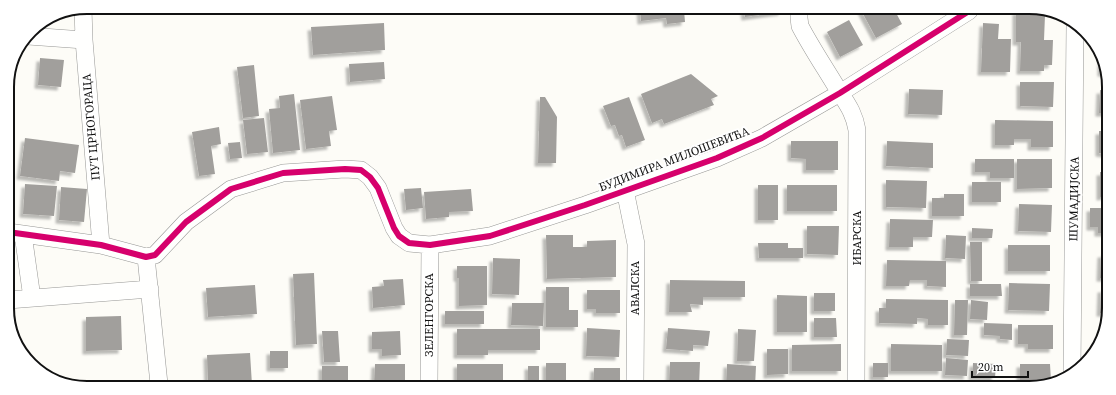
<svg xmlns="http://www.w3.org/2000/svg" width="1116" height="395" font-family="'Source Serif 4',serif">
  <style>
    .building { fill: #a19f9c; filter: url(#shadow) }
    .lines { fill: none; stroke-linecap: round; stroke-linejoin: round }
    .street-casing { stroke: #979795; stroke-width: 18 }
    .street { stroke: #fffffe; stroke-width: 17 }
    .cycleway-casing { stroke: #fff; stroke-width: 8 }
    .cycleway { stroke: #d6006c; stroke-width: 6 }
    .labels { text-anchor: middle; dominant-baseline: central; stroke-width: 4; stroke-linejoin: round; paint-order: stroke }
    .street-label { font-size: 12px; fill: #111; stroke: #fff }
    .rim { fill: none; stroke: #111; stroke-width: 2 }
  </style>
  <defs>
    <filter id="shadow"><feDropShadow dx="-3.5" dy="3.5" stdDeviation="1" flood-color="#0004"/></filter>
  </defs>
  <rect width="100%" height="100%" fill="#fdfcf7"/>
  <path class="building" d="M640 9 684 10 685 22 667 24 666 18 641 21Z
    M744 10H782V12L745 17Z
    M861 10 895 11 902 24 876 38Z
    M1016 11H1038V15H1045L1044 40H1053L1052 65H1044V71H1020L1021 42H1016Z
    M849 20 863 45 840 57 827 32Z
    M384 23 385 50 313 55 311 27Z
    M983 23 999 24 998 39H1011L1010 72H981Z
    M40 58 64 60 61 87 38 85Z
    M1101 60 1107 73H1101Z
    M384 62 385 79 350 82 349 64Z
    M254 65 259 116 243 118 237 67Z
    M691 74 718 96 711 99 714 105 664 124 662 119 652 123 641 94Z
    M1020 82H1054L1053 107 1020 106Z
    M909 89 943 90 942 115 908 114Z
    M1100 90 1108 91V113H1099Z
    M294 94 300 150 273 153 269 109 280 108 279 96Z
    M332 96 337 130 329 131 331 146 306 149 300 100Z
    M540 97H545L557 117 556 163H538Z
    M629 97 645 140 626 147 622 135 619 136 615 125 611 126 603 106Z
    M264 118 268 152 247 154 243 120Z
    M995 120 1053 121V147H1031V139H1014V145H995Z
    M219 127 221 144 211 146 215 174 199 176 192 132Z
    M1099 131H1108L1107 154 1099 153Z
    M25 138 79 145 75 173 60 171 59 181 20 176Z
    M8 141 12 142 9 175H8Z
    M791 141H838V170H806V159L791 158Z
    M887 141 933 143V168L886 166Z
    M240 142 242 158 230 159 228 143Z
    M975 159H1014V178H990V172H975Z
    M1017 159H1052V188L1017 189Z
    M1100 172H1107V196L1100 197Z
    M886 180 927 181 926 208 886 207Z
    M972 182H1001V202H972Z
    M25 184 57 186 54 216 23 214Z
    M758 185H778V220H758Z
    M787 185H837V211H787Z
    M61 187 87 189 84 222 59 220Z
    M421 188 423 208 406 210 404 189Z
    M471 189 473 211 449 212V217L426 219 424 192Z
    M944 194H964V216H932V198H944Z
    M1019 204 1052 205 1051 232 1018 231Z
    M1090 208H1106V233H1098V227H1090Z
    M890 219 933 220 932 237H913V247H889Z
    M807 226H839L838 255 807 254Z
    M972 228 993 229 992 238H972Z
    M546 235H573V247H587V241L616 240V277L547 279Z
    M946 235 966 236 965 259 945 258Z
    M970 242H982V281H971Z
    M758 243H788V248H803V258H759Z
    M1008 245H1050V271H1008Z
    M1101 254H1106V278H1100Z
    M493 258 520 259 519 295 492 294Z
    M887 260 946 261V287L927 286V280H910L909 286H886Z
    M457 266H487V305L459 306V278H457Z
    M314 273 317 344 296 345 293 274Z
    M403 279 405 305 373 308 372 287 384 286 383 280Z
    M670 280 745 281V297H703V305L690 304 692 312H669Z
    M1009 283 1050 284 1049 311 1008 310Z
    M970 284H1001L1002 296H970Z
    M255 285 257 314 208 317 206 288Z
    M546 287H569V310H578V327H546Z
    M1101 289H1105V313H1100Z
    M587 290H620V313H596V309H587Z
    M814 293H835V311H814Z
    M777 295 807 296V332H777Z
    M886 299 948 300V325H928V319L917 318V324L879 323V308H886Z
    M955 300H968L967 335H954Z
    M971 300 988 302 987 320 970 319Z
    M512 303H544L543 326 511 325Z
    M445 311H484V324H445Z
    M121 316 122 350 86 351V317Z
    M814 318H836L837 337H814Z
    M984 323 1012 324V340L1000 339V336L984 335Z
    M1018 325H1053V349H1028V344H1018Z
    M587 328 620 330 619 357 586 356Z
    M668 328 710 331 708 346 693 345V351L666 349Z
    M11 329H18L19 344Z
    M457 329H540V350H488V355H457Z
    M738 329 756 330 754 361H737Z
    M322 331H338L340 362H324Z
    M400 331 401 355 382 356V349H372V332Z
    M947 339 969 340 968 356 946 355Z
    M841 344V371H792V345Z
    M891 344 942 345V371H891Z
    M767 349H788V374L767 375Z
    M270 351H288V368H270Z
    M250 353 252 385 208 384 207 355Z
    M946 358 968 360 967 376 945 375Z
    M670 362H700L699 386H669Z
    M546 363H566V386H546Z
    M873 363H888V377H873Z
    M973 363 996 364 995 378 972 377Z
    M375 364H405V385H374Z
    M457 364H503V386L457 385Z
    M727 364 756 366 755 387H726Z
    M1020 364H1050L1051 381 1038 386H1035V380L1020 381Z
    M322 366H348V385H322Z
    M528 366H539V386H516V383H528Z
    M594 368H620V386H593Z
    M888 381H930V387H888Z
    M844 382V387H794V383Z"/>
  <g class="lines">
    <g class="street-casing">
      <path id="street" d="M83 8 84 40 101 245
        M799 10V18L800 26C811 47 825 68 837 88 847 104 854 112 857 130L856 387
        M28 36 84 40
        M625 190 636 244 635 386
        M8 232 101 245 146 257 155 255 186 222 231 189 283 173 345 169 361 170 370 177 378 188 394 228 399 236 409 243 430 245 490 236 585 205 717 158 762 138 840 93 969 11
        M23 234 32 298
        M146 257 159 384
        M8 300 150 289
        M1072 373 1075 25
        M429 385 430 245"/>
    </g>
    <use href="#street" class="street"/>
    <g class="cycleway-casing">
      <path id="cycleway" d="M8 232 101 245 146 257 155 255 186 222 231 189 283 173 345 169 361 170 370 177 378 188 394 228 399 236 409 243 430 245 490 236 585 205 717 158 762 138 840 93 969 11"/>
    </g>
    <use href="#cycleway" class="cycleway"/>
  </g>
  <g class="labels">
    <g class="street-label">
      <text transform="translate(91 127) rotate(-95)">ПУТ ЦРНОГОРАЦА</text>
      <text transform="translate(674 159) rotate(-21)">БУДИМИРА МИЛОШЕВИЋА</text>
      <text transform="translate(1074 199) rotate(-89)">ШУМАДИЈСКА</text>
      <text transform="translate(857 238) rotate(-90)">ИБАРСКА</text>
      <text transform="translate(635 288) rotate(-90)">АВАЛСКА</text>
      <text transform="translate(429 315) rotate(-90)">ЗЕЛЕНГОРСКА</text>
    </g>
  </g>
  <path d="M0 0H1116V395H0ZM87 14H1029A73 73 0 0 1 1102 87V308A73 73 0 0 1 1029 381H87A73 73 0 0 1 14 308V87A73 73 0 0 1 87 14Z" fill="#fff" fill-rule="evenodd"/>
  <path class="rim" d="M87 14H1029A73 73 0 0 1 1102 87V308A73 73 0 0 1 1029 381H87A73 73 0 0 1 14 308V87A73 73 0 0 1 87 14Z"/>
  <path d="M972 371v6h56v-6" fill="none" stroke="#111111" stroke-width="2"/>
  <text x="978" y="371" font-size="12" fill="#111111" stroke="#ffffff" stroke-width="3" paint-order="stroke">20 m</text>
</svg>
